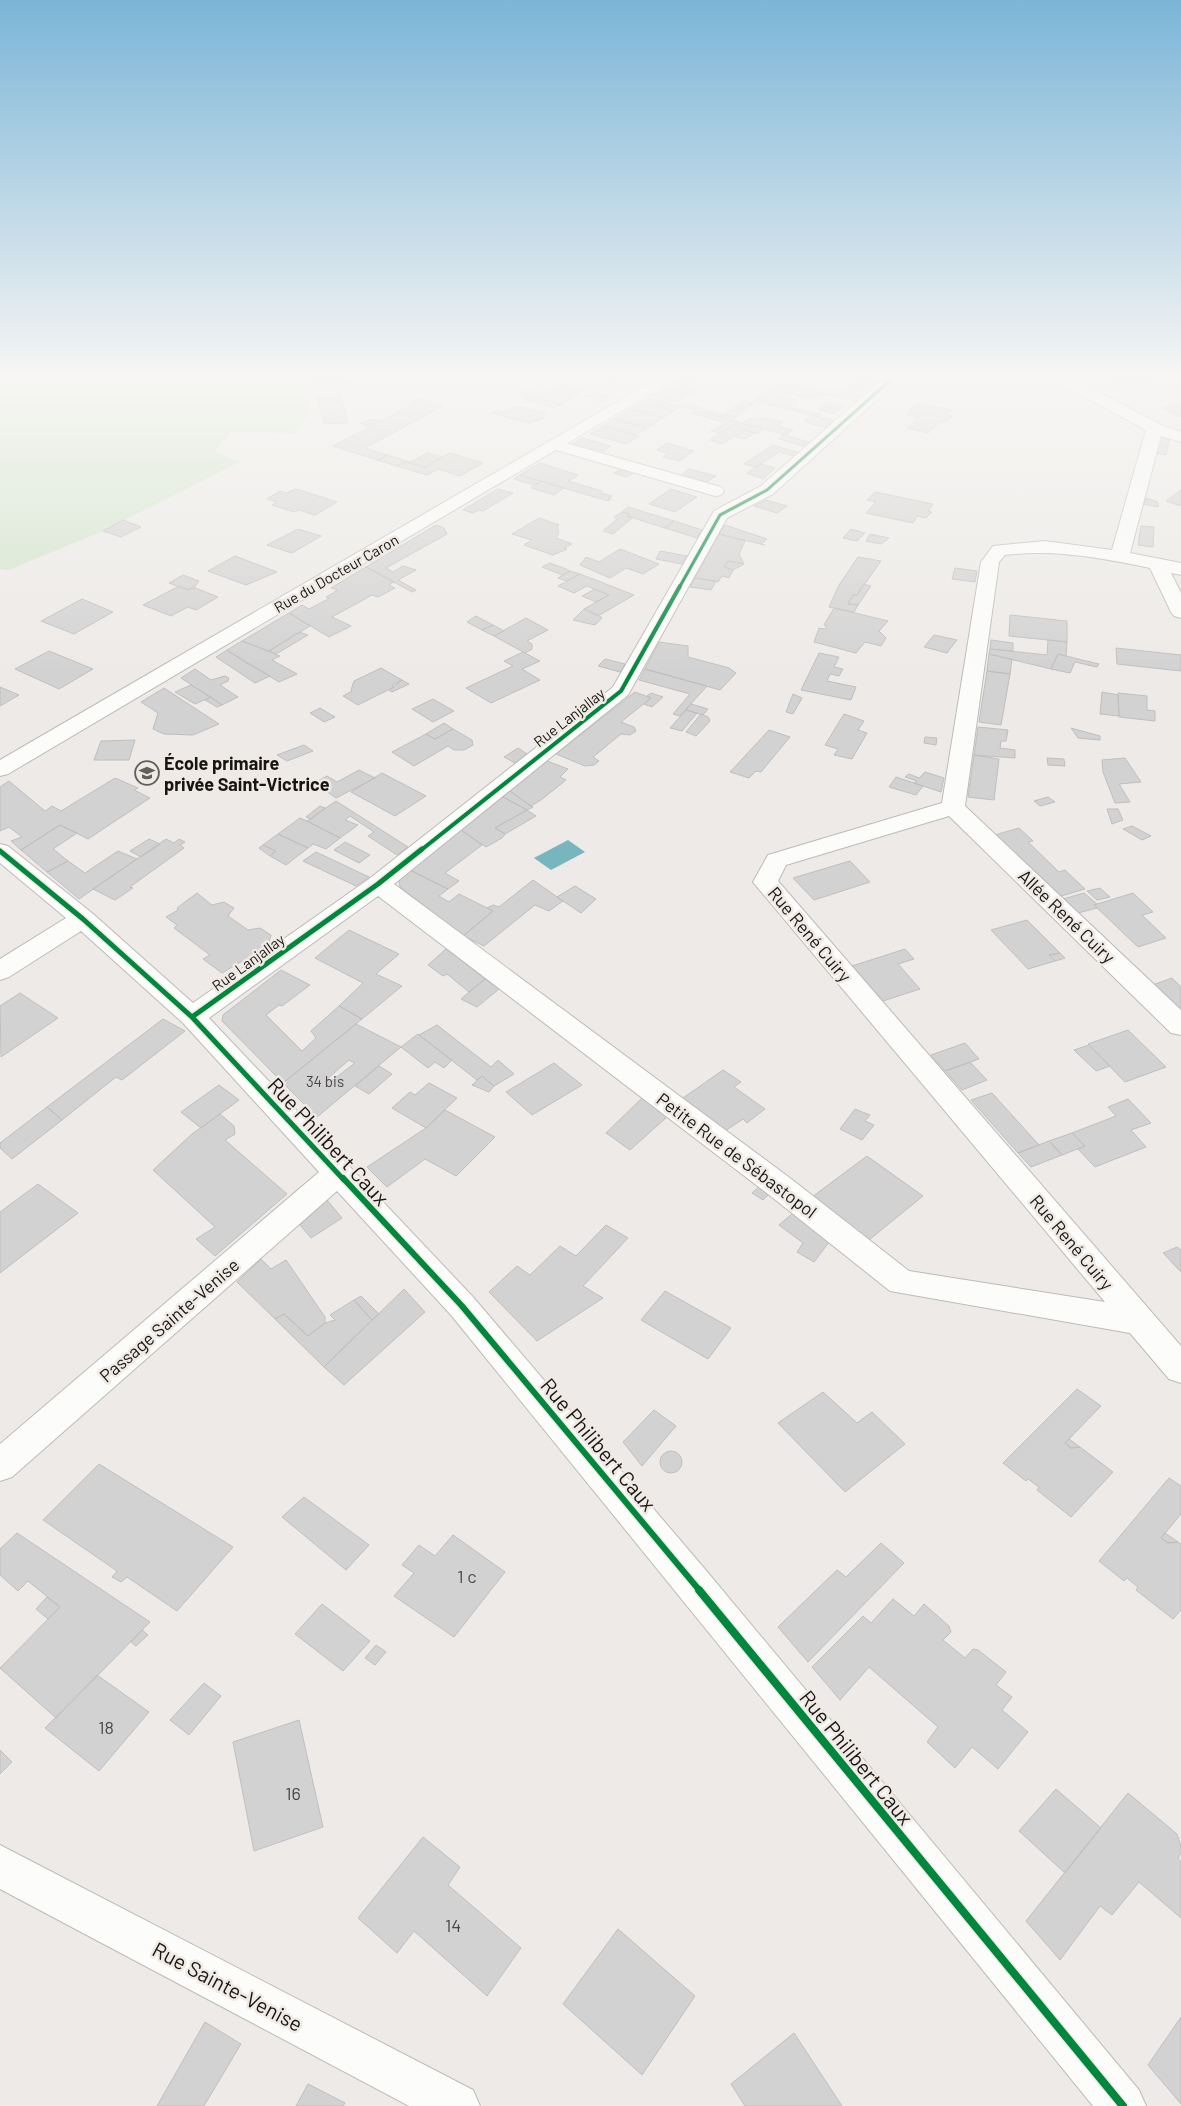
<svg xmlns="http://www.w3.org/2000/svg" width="1181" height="2106" font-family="Barlow,sans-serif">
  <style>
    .green { fill: #d2e4cb }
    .water { fill: #78b6bf }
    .building { fill: #d3d2d2; stroke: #c0bebe; fill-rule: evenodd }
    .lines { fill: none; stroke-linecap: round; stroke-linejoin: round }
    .street-casing { stroke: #bdbbb8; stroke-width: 2 }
    .secondary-casing { stroke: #bdbbb8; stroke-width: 2 }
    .street { fill: #fcfcfb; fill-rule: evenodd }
    .secondary { fill: #fcfcfb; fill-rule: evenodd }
    .cycleway-far4-casing { stroke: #f0eae4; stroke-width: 5 }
    .cycleway-far3-casing { stroke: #f0eae4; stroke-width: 6 }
    .cycleway-far2-casing { stroke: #f0eae4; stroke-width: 8 }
    .cycleway-far1-casing { stroke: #f0eae4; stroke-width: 9 }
    .cycleway-casing { stroke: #f0eae4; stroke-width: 11 }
    .cycleway-far4 { stroke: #00873e; stroke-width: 3 }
    .cycleway-far3 { stroke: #00873e; stroke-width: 4 }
    .cycleway-far2 { stroke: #00873e; stroke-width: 5 }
    .cycleway-far1 { stroke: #00873e; stroke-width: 6 }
    .cycleway { stroke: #00873e; stroke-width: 8 }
    .labels { text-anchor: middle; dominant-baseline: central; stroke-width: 5; stroke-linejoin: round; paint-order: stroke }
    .far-street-label { font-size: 15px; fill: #171513; stroke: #f0eae4 }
    .number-label { font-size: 15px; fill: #494746 }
    .poi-label { font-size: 18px; font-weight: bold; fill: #171513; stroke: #f0eae4; text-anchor: start }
    .street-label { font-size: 18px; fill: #171513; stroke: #f0eae4 }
    .near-number-label { font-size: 18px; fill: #494746 }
    .near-street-label { font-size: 21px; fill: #171513; stroke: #f0eae4 }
  </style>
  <rect width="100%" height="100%" fill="#edeae7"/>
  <path class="green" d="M0 377H295L300 381 310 413 293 435 283 433 231 432 214 452 240 462 103 531 9 570 0 569Z"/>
  <path class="water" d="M568 840 585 852 551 870 534 858Z"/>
  <path class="building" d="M325 377H362L338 389 315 382Z
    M592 377H616L618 379 613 382Z
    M686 377H688L700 380 690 386 675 383Z
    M861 377 880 382 876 385 871 384 855 395 863 397 858 402 785 385 789 383 824 391 828 388 843 391Z
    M1096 377H1162L1138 390Z
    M562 383 585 389 562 404 519 394 526 390 542 394Z
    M675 383 690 386 699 389 689 395 665 389Z
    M777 383 785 385 772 395 764 393Z
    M785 385 825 394 820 398 812 396 809 399 789 394 785 398 772 395Z
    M665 389 688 395 676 402 653 396Z
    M592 391 610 396 602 401 584 396Z
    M764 393 772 395 761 403 753 401Z
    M772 395 796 400 788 407 821 414 819 417 761 403Z
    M341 396 342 401 318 402 316 397Z
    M526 396 536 398 560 405 555 408 521 398Z
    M650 398 660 401 653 405 674 411 663 418 631 409Z
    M418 399 443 406 365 448 387 455 377 460 333 446 370 427 360 423 373 419 382 421 415 403 411 402Z
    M342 401 348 423 324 424 318 402Z
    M660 401 679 406H681L674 411 653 405Z
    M743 401 754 403 745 410 735 407Z
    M827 402 844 406 839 410 823 406Z
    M684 403 724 415 736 417 731 420 679 406Z
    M918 403 952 410 947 414 952 417 946 422H940L928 433 907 428 918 417 906 414Z
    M1181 404V416L1178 417 1162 407Z
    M517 406 546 413 540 417 545 418 529 423 491 413 496 410 505 412Z
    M823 406 839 410 835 414 818 410Z
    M735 407 745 410 736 417 725 414Z
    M631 409 663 418 647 428 614 419Z
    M696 411 727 419 723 422 691 413Z
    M812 415 836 421 828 428 804 422Z
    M764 417 783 422 778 426 793 430 785 435 742 423 750 418 758 420Z
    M614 419 647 428 636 435 603 426Z
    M730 420 738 422 720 433 711 431Z
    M738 422 763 429 757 433 744 430 722 444 710 440Z
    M603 426 636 435 639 436 626 444 590 434Z
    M744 430 755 433 745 439 734 436Z
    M785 435 811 443 806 447 779 439Z
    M1157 437H1170L1166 455 1154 453Z
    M582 438 611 446 601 453 571 445Z
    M667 443 677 446 694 451 679 461 663 457 668 453 657 450Z
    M773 445 799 453 795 456 779 452 756 467 744 464Z
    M428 453 442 457 425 467 406 462 397 466 377 460 387 455 410 462Z
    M450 453 483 463 460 476 438 469 427 475 397 466 406 462 425 467Z
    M540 463 578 475 568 481 602 491 601 493 612 496 608 499H611L608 501 520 475Z
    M761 464 775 468 763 479 747 473Z
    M621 469 634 473 626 477 614 473Z
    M689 469 716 476 706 483 680 476Z
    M520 475 541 481 534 485 514 479Z
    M541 481 564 488 554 495 531 488Z
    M296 489 337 502 315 515 299 510 294 512 272 505 277 502 267 499 280 491 286 493Z
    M498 489 513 493 483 511 479 510 473 513 463 510Z
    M671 489 697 497 675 512 649 504Z
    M1181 490V506L1166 501Z
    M875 492 933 504 928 511 932 512 926 518 917 516 913 523 866 513 876 502 867 500Z
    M1146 498 1158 502V507L1144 504Z
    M766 500 787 506 777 513 754 506Z
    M628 507 674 521 665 528 627 516 630 514 622 512Z
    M622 512 630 514 627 516 632 518 613 534 603 531 617 519 614 517Z
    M539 518 559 525 557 526 559 533 556 538 572 544 564 548 567 549 553 555 524 545 532 540 512 534Z
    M123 520 141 527 121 537 103 531Z
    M674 521 702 530 697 538 665 528Z
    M436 525 444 528 447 534 386 568 393 572 403 566 416 570 398 580 416 590 412 592 366 567Z
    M725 525 767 539 761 544 765 545 719 534Z
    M1141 526 1154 527 1153 547 1138 545Z
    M298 529 321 536 292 553 267 545Z
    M851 529 865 533 857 541 843 538Z
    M719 534 745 541 739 554 744 564 728 561 724 567 733 570 729 578 722 576 718 582 695 578Z
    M870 534 889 538 881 544 866 541Z
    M620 549 659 564 643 574 626 568 610 578 580 565 586 557 599 562Z
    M660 551 687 556 682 564 656 559Z
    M235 556 277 572 246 585 208 571Z
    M858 557 881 561 857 595H853L848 604 858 605 854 612 829 607 839 585Z
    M728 561 744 564 733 570 724 567Z
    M550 563 566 569 570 571 562 575 542 567Z
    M366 567 394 582 389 585 395 588 378 597 372 595 332 617 351 626 329 637 289 613 302 605 309 609 330 598 326 597 338 590 331 588Z
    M955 568 977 571 975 582 952 579Z
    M570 571 580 574 567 581 558 578Z
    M580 574 634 595 598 616 584 609 609 595 587 586 574 593 558 586Z
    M183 575 199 581 194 588 188 590 169 583Z
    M695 578 716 581 711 590 690 587Z
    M863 584 871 586 858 605 848 604 853 595H857Z
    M179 586 188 590 193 587 218 597 196 610 188 607 171 616 143 605Z
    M595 589 609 595 596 602 582 596Z
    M82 599 113 612 74 634 41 621Z
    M834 608 888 621 879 631 886 638 881 646 865 642 856 653 814 642 819 628 824 629 827 626 824 625Z
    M584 609 598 615 602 618 595 625 573 620Z
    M289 613 310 626 269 651 242 641Z
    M1010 615 1067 621V642L1009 636Z
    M476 616 493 625 482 630 467 622Z
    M526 618 548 630 527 641 532 644V649L525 653 494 636Z
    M493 625 504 631 494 636 482 630Z
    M299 632 308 635 276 654 269 651Z
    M934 635 957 640 947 653 924 647Z
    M991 640 1013 643V651L990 649Z
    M1048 640 1067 642 1066 656 1058 654 1051 669 989 654 990 649 1047 655Z
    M242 641 280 656 272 660 297 674 279 682 227 650Z
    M659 642 688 646V657L729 668 736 673 720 690 645 669Z
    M1116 648 1181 655V671L1117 664Z
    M227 650 243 661 270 676 255 683 216 657Z
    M49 651 93 669 59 689 15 669Z
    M523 652 540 661 522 669 540 680 491 703 466 688 513 666 504 661Z
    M819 653 839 657 834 667 843 669 839 676 830 674 827 681 856 687 851 700 801 690Z
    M989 654 1012 659 1010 674 987 671Z
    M1058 654 1078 659 1099 664 1097 667 1075 662 1070 673 1051 669Z
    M605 659 625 664 620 672 598 666Z
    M381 668 402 680 392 685 394 687 358 705 343 696 352 691 351 690 354 681Z
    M195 669 211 680 225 676 229 678 228 681 220 685 238 697 222 705 181 678Z
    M645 669 707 686 680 716 673 714 690 694 639 680Z
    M987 671 1010 674 1001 725 979 722Z
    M402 680 409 684 392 692 389 690Z
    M191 685 211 697 195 704 175 692Z
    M0 687 19 695 0 706Z
    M164 688 219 724 193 735 164 734 153 729 158 713 141 702Z
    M635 692 651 698 621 722 634 727 636 731 630 735 621 734 593 757 599 761 594 765 585 766 556 754Z
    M1102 692 1118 695 1119 716 1100 714Z
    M651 693 663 697 652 707 644 704 651 698 647 696Z
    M1118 693 1147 696V710L1155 711V721L1119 717Z
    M793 694 802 698 793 714 786 712Z
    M211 697 222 705 217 707 205 700Z
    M433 699 454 711 433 722 412 709Z
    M691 704 708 709 703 715 686 710Z
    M320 708 335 717 324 722 310 713Z
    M686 710 697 713 682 731 670 728Z
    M701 714 708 717 710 721 696 736 686 732Z
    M844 714 864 721 858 730 867 733 852 759 834 755 838 749 825 745Z
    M444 723 453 729 435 739 426 734Z
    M978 727 1008 730 1006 741H1001L1000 748 1015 750V758L974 755Z
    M1071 728 1100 736V740L1078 738Z
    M453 729 472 740 473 745 464 750H454L448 746 414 766 392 752 426 734 435 739Z
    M769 730 790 737 761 772 756 771 749 778 730 772Z
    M925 737 937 738 936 745 924 743Z
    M135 740 129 760H94L101 741Z
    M304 745 313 751 287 761 277 755Z
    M518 748 527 754 515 763 504 757Z
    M974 755 999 759 994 800 968 797Z
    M1047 758 1064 759 1065 766 1048 765Z
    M1125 758 1141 782 1119 784 1130 802 1115 803 1103 772 1102 760Z
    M547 761 568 769 560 777 566 780 541 800 531 806 510 791Z
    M359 770 375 778 336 798 314 783 327 776 337 782Z
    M925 772 944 778 941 792 914 783 917 781 905 777 909 774 919 778Z
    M382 773 426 796 395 816 351 792Z
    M896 777 923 786 916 795 889 787Z
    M115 778 138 788 134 790 150 798 88 839 60 825 21 850 11 841 22 837 9 827 0 831V787L9 781 45 811 52 806 61 811Z
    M510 791 531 806 533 807 527 810 503 797Z
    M503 797 527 810 495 828 505 834 502 838 486 847 461 830Z
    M1048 797 1055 802 1040 806 1034 801Z
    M336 801 408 847 397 855 368 836 374 832 350 816 345 820 358 825 340 838 307 821Z
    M320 806 325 808 311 819 306 817Z
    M1107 809H1118L1123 820 1112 824Z
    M527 810 536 816 505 834 495 828Z
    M300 818 307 821 340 838 326 849 313 844 308 848 278 834Z
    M60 825 77 833 53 849 68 861 47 872 21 850Z
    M1132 826 1151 836 1142 840 1123 829Z
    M1019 828 1033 841 1028 842 1059 872 1065 870 1085 889 1058 897 995 835Z
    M461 830 482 845 445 873 459 881 448 889 410 870Z
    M278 834 308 848 286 865 270 856 276 851 263 845Z
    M149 839 160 844 141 857 130 851Z
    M166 839 174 843 179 839 185 842 180 845 184 848 130 887 133 888 115 900 93 889Z
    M345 842 370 855 359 863 334 850Z
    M263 845 276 851 270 856 259 848Z
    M118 851 137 859 79 899 47 872 68 861 85 873Z
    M316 852 369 877 356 886 303 861Z
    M850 861 870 882 814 900 793 878Z
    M410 870 448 889 439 896 449 902 459 894 493 911 463 936 400 887 399 879Z
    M533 880 563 901 549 911 535 905 484 946 463 936 493 911 487 908 493 905 499 907Z
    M575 886 596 899 581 913 557 897Z
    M1100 888 1110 897 1097 900 1087 891Z
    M197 893 212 905 224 902 234 908 228 916 248 930 260 928 271 935 269 942 266 944 269 946 259 952 265 956 253 965 246 959 222 973 203 959 210 955 174 928 177 925 166 917 178 910 177 908Z
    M1084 893 1097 904 1094 905 1097 908 1078 913 1063 899Z
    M1133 893 1153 912 1142 915 1166 938 1138 947 1094 905Z
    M1027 920 1060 953 1049 955 1055 961 1028 969 991 930Z
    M349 930 399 954 376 974 402 986 362 1019 339 1006 363 983 315 958Z
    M446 949 465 963 485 979 469 992 447 974 443 976 428 965Z
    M905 949 914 959 898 964 920 989 883 1001 852 966Z
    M1060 953 1065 958 1055 961 1049 955Z
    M281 970 310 985 282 1006 279 1005 266 1015 302 1051 316 1038 311 1031 339 1006 362 1019 283 1083 222 1021 223 1015Z
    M1172 978 1181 987V1016L1150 986Z
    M485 979 499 989 477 1007 461 999Z
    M20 993 58 1018 1 1057 0 1006Z
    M163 1019 185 1031 122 1080 116 1077 62 1120 47 1107Z
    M356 1024 401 1047 317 1117 283 1083ZM349 1060 355 1063 330 1082 327 1079Z
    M437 1025 491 1067 498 1060 514 1074 494 1086 482 1076 477 1080 419 1035Z
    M1128 1030 1166 1067 1125 1082 1088 1044Z
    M418 1034 419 1035 452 1060 444 1068 435 1062 428 1068 401 1047Z
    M965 1043 979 1059 945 1071 931 1055Z
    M1089 1045 1110 1066 1096 1071 1074 1050Z
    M970 1062 987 1080 962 1090 945 1071Z
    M554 1063 582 1085 532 1115 506 1092Z
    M379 1066 392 1074 369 1094 355 1086Z
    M723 1070 741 1082 734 1087 765 1109 747 1123 743 1119 725 1131 683 1098Z
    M482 1076 494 1086 489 1092 472 1085Z
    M429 1083 457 1098 426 1128 392 1108 410 1092 415 1095Z
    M219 1085 239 1100 201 1128 181 1112Z
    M992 1093 1039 1145 1018 1153 971 1100Z
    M642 1098 667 1117 630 1150 606 1133Z
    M1128 1099 1151 1123 1131 1130 1146 1147 1095 1167 1078 1149 1085 1146 1072 1133 1116 1116 1108 1107Z
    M47 1107 62 1120 12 1159 0 1148V1143Z
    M855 1109 870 1115 865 1121 874 1125 862 1140 840 1129Z
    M445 1110 495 1137 456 1176 425 1159 387 1187 367 1167 426 1128Z
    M220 1114 234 1126 235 1134 225 1140 287 1194 215 1256 196 1239 215 1227 153 1170 192 1134Z
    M1072 1133 1085 1146 1062 1155 1049 1141Z
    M1049 1141 1062 1155 1031 1167 1018 1153Z
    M867 1156 923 1196 869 1240 812 1197Z
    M38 1184 78 1213 0 1273V1212Z
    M759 1187 769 1194 763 1200 752 1193Z
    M327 1200 342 1218 311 1238 300 1225Z
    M793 1213 830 1241 814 1262 797 1252 803 1243 779 1225Z
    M606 1225 628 1238 583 1286 603 1298 537 1341 489 1292 517 1266 530 1275 560 1246 576 1256Z
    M1177 1247 1181 1250V1272L1163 1253Z
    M261 1259 271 1269 286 1260 325 1317V1323L308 1336 284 1314 275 1319 237 1282Z
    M404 1289 425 1312 344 1385 324 1367Z
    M665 1291 731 1328 708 1359 641 1320Z
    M361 1296 379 1314 372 1320 354 1300Z
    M354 1300 372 1320 324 1367 275 1319 284 1314 308 1336 325 1323 335 1320 330 1315Z
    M1077 1389 1101 1406 1065 1443 1071 1448 1080 1447 1113 1472 1071 1517 1037 1490 1039 1487 1028 1479 1026 1481 1003 1463Z
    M823 1392 857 1423 872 1412 905 1444 845 1492 778 1423Z
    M654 1410 676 1426 642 1466 623 1442Z
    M1069 1439 1080 1447 1071 1448 1065 1443Z
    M660 1462a11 11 0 1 1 22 0a11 11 0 1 1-22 0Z
    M99 1464 233 1547 177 1611 127 1577 121 1582 112 1577 117 1571 43 1520Z
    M1169 1478 1181 1486V1514L1161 1538 1168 1543 1178 1542 1181 1544V1610L1173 1619 1136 1590 1138 1587 1127 1578 1124 1581 1099 1561Z
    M304 1497 369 1545 346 1570 282 1517Z
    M17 1533 150 1622 56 1718 0 1668 60 1607 28 1581 18 1591 0 1575V1549Z
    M1165 1533 1178 1542 1168 1543 1161 1538Z
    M453 1535 505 1572 454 1637 394 1596 414 1573 402 1565 419 1545 435 1556Z
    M881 1543 904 1563 808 1662 778 1627 837 1570 846 1577Z
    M47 1597 60 1607 48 1619 36 1609Z
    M893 1599 914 1616 924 1604 949 1626 951 1632 943 1640 965 1658 973 1649 978 1650 1006 1672 996 1685 1012 1697 1002 1710 1028 1732 998 1769 972 1747 955 1768 927 1742 938 1727 869 1667 840 1700 812 1667 863 1616 871 1623Z
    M322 1604 370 1641 343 1671 295 1634Z
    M142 1630 148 1635 136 1646 131 1642Z
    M376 1645 386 1652 375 1665 365 1658Z
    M97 1675 149 1712 99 1771 45 1728Z
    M204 1683 221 1696 189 1735 170 1720Z
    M299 1720 323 1827 254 1851 233 1742Z
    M0 1750 12 1762 0 1774Z
    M1056 1789 1101 1828 1065 1873 1019 1831Z
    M1128 1793 1177 1834 1181 1846V1853L1178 1858 1181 1862V1918L1139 1882 1112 1915 1100 1906 1060 1960 1026 1921Z
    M423 1837 460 1867 448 1885 521 1948 487 1996 414 1931 397 1953 358 1918Z
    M618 1929 695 1996 642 2075 563 2004Z
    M1181 2017V2104L1148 2065Z
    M205 2022 241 2044 204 2106H157Z
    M794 2033 842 2106H745L731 2084Z
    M308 2084 345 2103 343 2106H296Z"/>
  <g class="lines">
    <g class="street-casing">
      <path id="street" d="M885 377H902L773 494 727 518 628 695 394 884 790 1178 909 1271 1105 1302 753 882 768 855 942 803 981 562 993 546 1045 541 1112 550 1146 430 1054 380 1051 377H1070L1161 425 1181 432V442L1161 436 1130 553 1181 563V575L1171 573 1181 593V618L1174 616 1171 612 1150 568C1102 558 1054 549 1005 555L999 562 965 806 1181 1010V1035L1171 1033 949 816 786 865 778 881 1181 1346V1383L1169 1379 1130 1333 890 1291 768 1194 378 896 209 1018 473 1297 704 1568 1139 2090 1146 2106H1093L451 1315 337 1191 12 1477 0 1481V1444L319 1172 183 1023 81 931 9 977 0 980V959L66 918 0 863V844L8 846 92 913 193 1003 369 879 613 687 714 511 761 486Z
        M555 440 721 487 724 491 721 495 715 496 549 448 547 445 549 442Z
        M0 1845 473 2090 480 2106H409L0 1889Z"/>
    </g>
    <g class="secondary-casing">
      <path id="secondary" d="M660 377H679L8 774 0 776V760Z"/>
    </g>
    <use href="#street" class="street"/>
    <use href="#secondary" class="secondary"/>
    <g class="cycleway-far4-casing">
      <path id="cycleway-far4" d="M679 588 720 515 767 490 894 377"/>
    </g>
    <g class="cycleway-far3-casing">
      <path id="cycleway-far3" d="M420 851 621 691 680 586"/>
    </g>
    <g class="cycleway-far2-casing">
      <path id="cycleway-far2" d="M0 851 83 919 192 1017 344 1180
        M192 1017 378 884 422 849"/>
    </g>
    <g class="cycleway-far1-casing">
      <path id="cycleway-far1" d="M343 1178 462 1306 700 1591"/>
    </g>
    <g class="cycleway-casing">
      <path id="cycleway" d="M699 1590 1123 2106"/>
    </g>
    <use href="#cycleway-far4" class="cycleway-far4"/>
    <use href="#cycleway-far3" class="cycleway-far3"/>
    <use href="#cycleway-far2" class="cycleway-far2"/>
    <use href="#cycleway-far1" class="cycleway-far1"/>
    <use href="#cycleway" class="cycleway"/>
  </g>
  <linearGradient id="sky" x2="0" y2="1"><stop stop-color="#7bb5d8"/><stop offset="0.56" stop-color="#f7f6f4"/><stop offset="1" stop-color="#f7f6f4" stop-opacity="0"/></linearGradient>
  <rect width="1181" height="672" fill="url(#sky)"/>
  <defs>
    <g id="school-ring" transform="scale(1.25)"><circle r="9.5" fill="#f0eae4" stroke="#62605d" stroke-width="1.5"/><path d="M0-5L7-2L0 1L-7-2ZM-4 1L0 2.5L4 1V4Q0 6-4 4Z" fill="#62605d"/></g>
  </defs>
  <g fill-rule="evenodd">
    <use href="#school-ring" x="147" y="773"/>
  </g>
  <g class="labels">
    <g class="far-street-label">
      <text transform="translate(336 573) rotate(-30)">Rue du Docteur Caron</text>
      <text transform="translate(569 717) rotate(-38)">Rue Lanjallay</text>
      <text transform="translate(248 962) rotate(-36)">Rue Lanjallay</text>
    </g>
    <g class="number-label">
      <text x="325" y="1081">34 bis</text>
    </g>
    <g class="poi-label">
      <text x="164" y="763">École primaire<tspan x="164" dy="21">privée Saint-Victrice</tspan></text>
    </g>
    <g class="street-label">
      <text transform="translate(1067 916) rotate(44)">Allée René Cuiry</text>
      <text transform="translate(810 934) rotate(50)">Rue René Cuiry</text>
      <text transform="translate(737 1155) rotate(37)">Petite Rue de Sébastopol</text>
      <text transform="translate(1072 1242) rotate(50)">Rue René Cuiry</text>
      <text transform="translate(169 1320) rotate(-41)">Passage Sainte-Venise</text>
    </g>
    <g class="near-number-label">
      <text x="467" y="1576">1 c</text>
      <text x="106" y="1727">18</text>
      <text x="293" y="1793">16</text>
      <text x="453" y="1925">14</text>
    </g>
    <g class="near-street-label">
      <text transform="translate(329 1141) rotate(47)">Rue Philibert Caux</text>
      <text transform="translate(599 1444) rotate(50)">Rue Philibert Caux</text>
      <text transform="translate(857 1757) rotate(51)">Rue Philibert Caux</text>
      <text transform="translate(228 1986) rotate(28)">Rue Sainte-Venise</text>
    </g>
  </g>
</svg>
